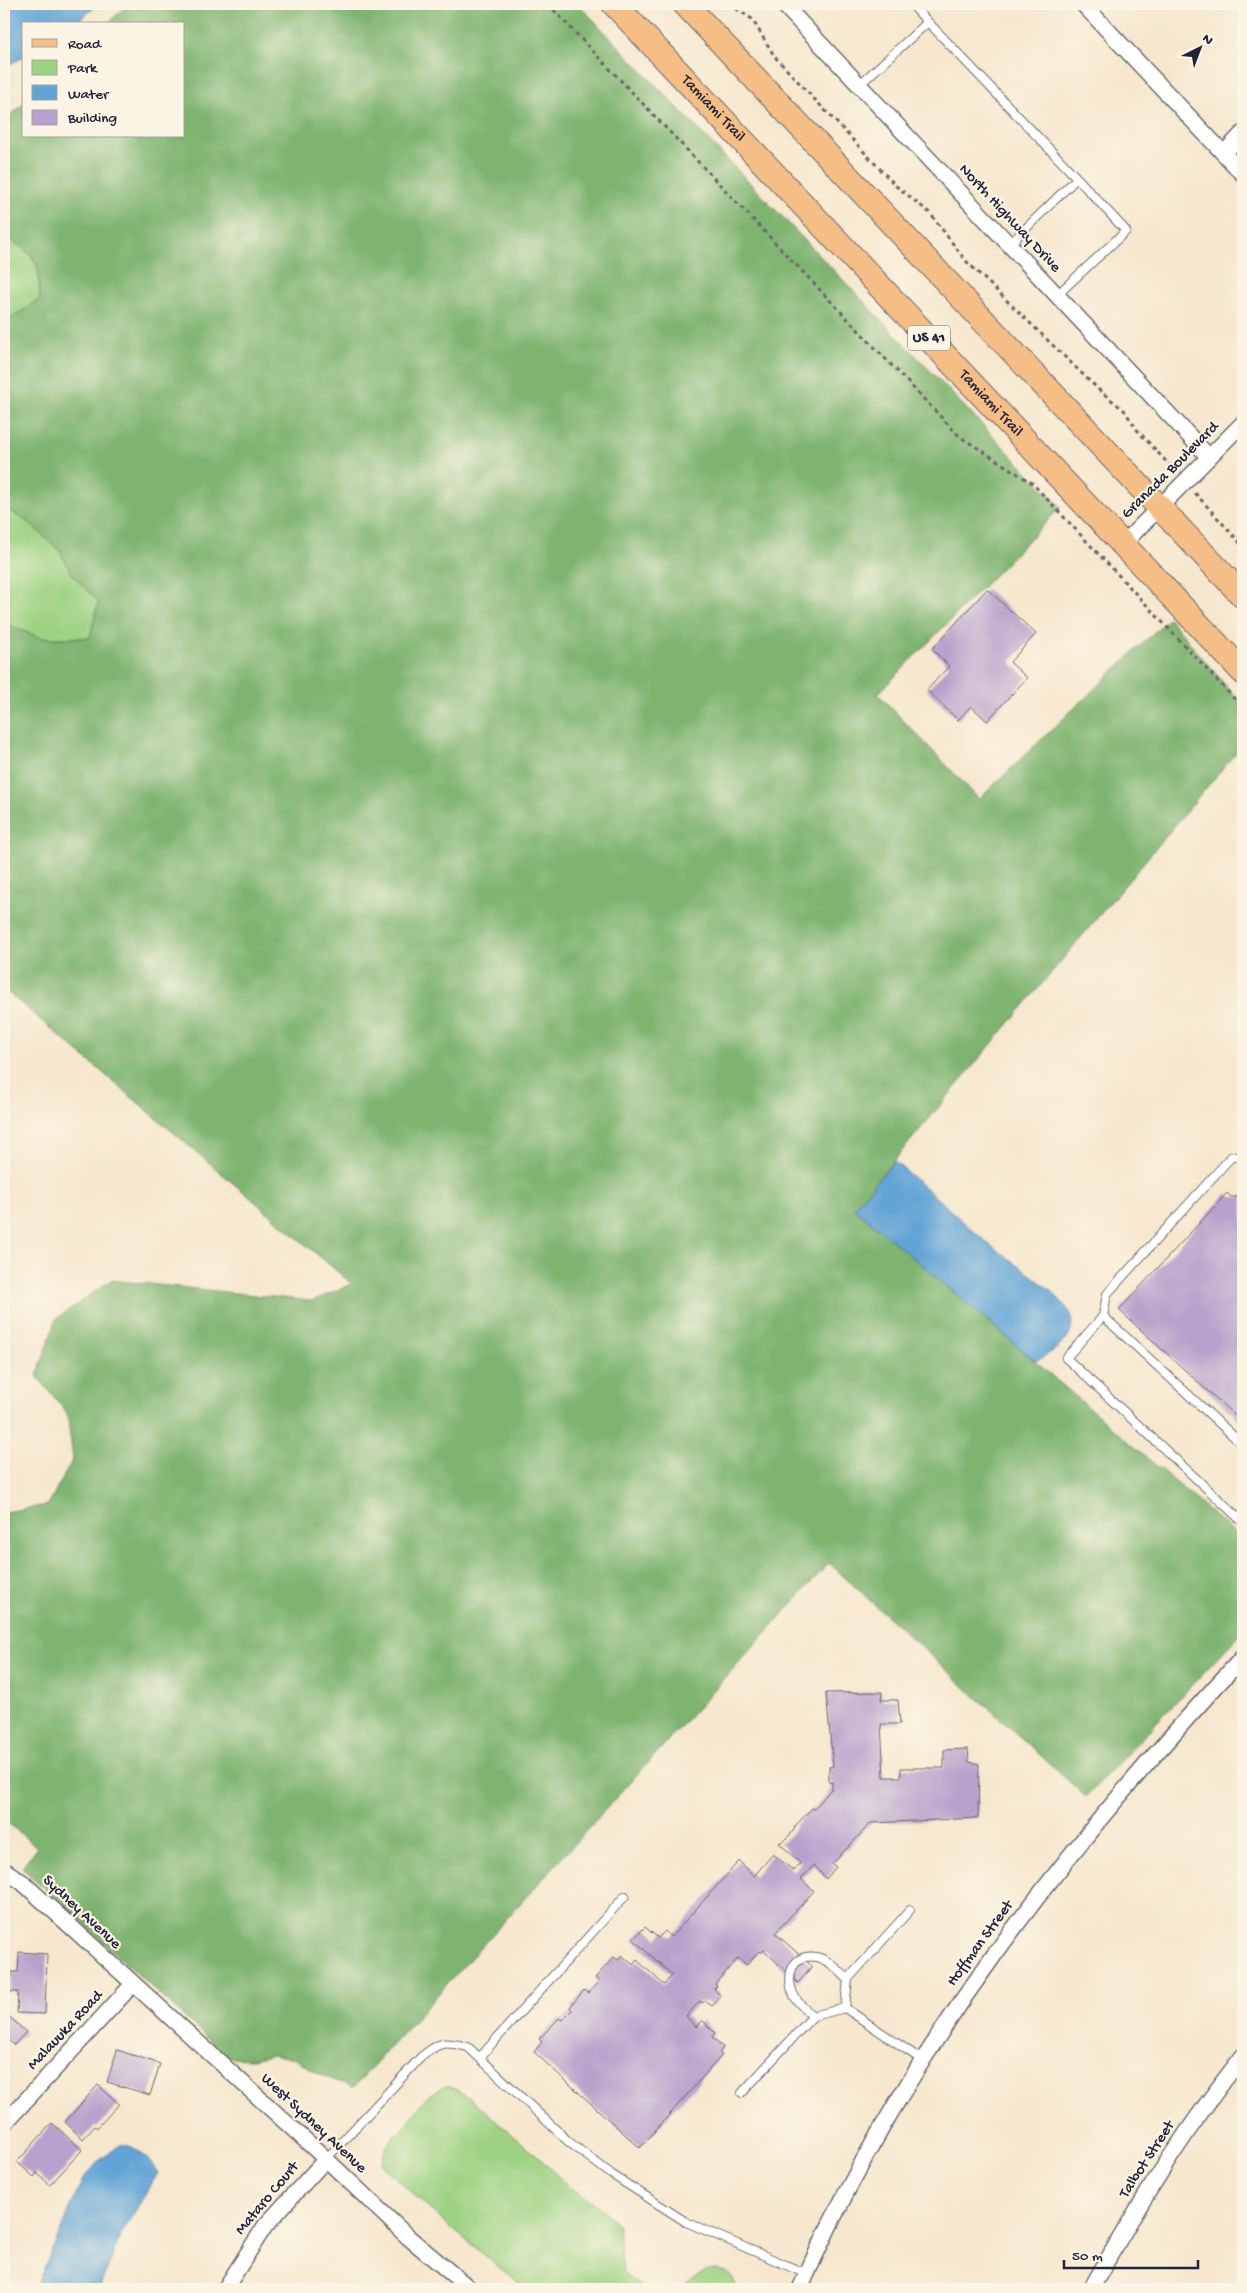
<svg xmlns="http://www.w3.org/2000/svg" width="1247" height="2293" font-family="'Gochi Hand',sans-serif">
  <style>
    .green { fill: #9dd282; stroke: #607a5e }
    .forest { fill: #7eb470; stroke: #506b56 }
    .water { fill: #62a4d5; stroke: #426388 }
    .building { fill: #b8a1cc }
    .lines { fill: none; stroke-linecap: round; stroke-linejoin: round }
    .lane-casing { stroke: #6c676e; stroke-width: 10 }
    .street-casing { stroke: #6c676e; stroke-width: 18 }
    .primary-casing { stroke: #6c676e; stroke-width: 26 }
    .path { stroke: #6c676e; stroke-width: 3; stroke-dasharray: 4 4; stroke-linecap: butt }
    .lane { stroke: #fff; stroke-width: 8 }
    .street { stroke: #fff; stroke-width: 15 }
    .primary { stroke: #f6be87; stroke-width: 24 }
    .labels { text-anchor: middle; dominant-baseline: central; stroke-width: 4.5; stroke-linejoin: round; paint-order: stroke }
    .shield { fill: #fcf5e5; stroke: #63616e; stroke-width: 1 }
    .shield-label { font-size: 15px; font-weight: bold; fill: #22223b }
    .street-label { font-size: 16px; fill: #22223b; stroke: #fcf5e5 }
  </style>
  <rect width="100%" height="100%" fill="#fcf5e5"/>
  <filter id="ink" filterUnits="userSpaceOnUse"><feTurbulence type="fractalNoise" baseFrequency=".02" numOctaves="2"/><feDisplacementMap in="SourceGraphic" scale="10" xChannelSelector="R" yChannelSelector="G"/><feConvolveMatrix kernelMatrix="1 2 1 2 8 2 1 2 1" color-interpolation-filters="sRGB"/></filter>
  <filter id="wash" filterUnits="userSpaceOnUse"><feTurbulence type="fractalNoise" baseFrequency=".0096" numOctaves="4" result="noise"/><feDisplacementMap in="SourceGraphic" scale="20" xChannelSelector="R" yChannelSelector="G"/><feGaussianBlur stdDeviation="1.12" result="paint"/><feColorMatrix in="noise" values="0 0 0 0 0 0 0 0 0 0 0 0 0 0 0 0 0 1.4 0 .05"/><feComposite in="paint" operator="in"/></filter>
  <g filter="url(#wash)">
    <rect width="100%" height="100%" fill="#f6e7ce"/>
    <path class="green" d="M4 234 31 255 38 267 40 299 9 320H4Z
      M4 507 29 523 59 550 73 575 98 602 90 638H42L4 624Z
      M448 2085 470 2098 536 2155 570 2188 599 2206 618 2225 623 2272 642 2288 647 2289H526L438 2217 382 2165 385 2149 395 2134 397 2136 429 2095Z
      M707 2270C726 2270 731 2270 737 2289H679Z"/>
    <path class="forest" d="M128 4H578L1061 507 878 694 979 799 1169 618 1243 706V744L855 1207 1243 1540V1631L1086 1797 829 1563 353 2088 318 2074 295 2058 271 2055 252 2059 229 2058 22 1868 37 1847 4 1820V1512L48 1505 73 1459 67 1413 37 1376 56 1319 111 1280 312 1301 352 1284 4 989V624L42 638H90L98 602 73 575 59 550 29 523 4 507V320H9L40 299 38 267 31 255 4 234V119L5 120 24 103V136H184V24H107Z"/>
    <path class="water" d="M4 4H99L74 24H24V57L4 67Z
      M894 1161C925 1187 955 1215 986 1242 1005 1257 1062 1293 1070 1314 1079 1338 1053 1352 1035 1361L854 1208Z
      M120 2145C136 2143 151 2162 158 2173L121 2235 99 2289H35L83 2179 99 2161Z"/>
    <g id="blocks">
      <path class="building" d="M987 589 1036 634 1010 662 1027 678 987 721 971 706 958 720 927 690 949 666 932 649Z
        M1227 1193 1231 1197H1241L1243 1194V1423L1119 1310Z
        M882 1692 881 1700H898L900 1724H881L884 1777H901V1768H944V1750L968 1749 969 1762 979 1764 978 1818 871 1823 832 1864 836 1867 826 1879 814 1865 801 1879 814 1891 775 1933 812 1966 798 1983 764 1950 761 1953 759 1951 747 1965 738 1958 715 1984 717 1986 714 1989 721 1996 712 2006 705 2001 702 2003 700 2001 686 2016 696 2027 702 2020 715 2033 712 2037 723 2047 719 2053 722 2055 640 2148 534 2052 542 2042 539 2039 559 2018 562 2020 572 2010 570 2007 584 1990 588 1993 599 1981 595 1978 614 1957 618 1960 622 1955 633 1965 637 1960 664 1985 672 1975 633 1939 645 1927 658 1938 665 1931 671 1937 739 1861 754 1876 773 1854 794 1871 800 1863 779 1843 785 1840 794 1830 795 1826 812 1808 814 1809 832 1788V1782L829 1783V1767L833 1766 826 1693Z
        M19 1952 47 1954 45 2014 17 2013 18 1992H10L11 1972H18Z
        M4 2012 26 2032 14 2045 7 2039 4 2042Z
        M117 2050 160 2064 150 2095 107 2082Z
        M98 2085 119 2104 97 2128 95 2126 83 2139 65 2122Z
        M52 2123 82 2150 50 2185 37 2173 34 2177 17 2162Z"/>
    </g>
  </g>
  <g filter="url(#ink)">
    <use href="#blocks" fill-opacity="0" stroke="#6c676e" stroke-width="1"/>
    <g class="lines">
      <g class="lane-casing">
        <path id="lane" d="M928 22 1077 178 1009 245
          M859 85 928 22 911 4
          M1057 295 1126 231 1077 178
          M1243 1159 1232 1156 1107 1294 1103 1316 1243 1445
          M1103 1316 1066 1358 1243 1522
          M910 1910 848 1979 845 2008 922 2060
          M813 2016C807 2011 800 2005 796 1999 784 1981 790 1952 816 1957 828 1959 839 1971 848 1979
          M480 2057 625 1896
          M742 2093 813 2016 845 2008
          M326 2159 421 2057C440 2041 445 2041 468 2047L569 2142 611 2174 686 2222 807 2274"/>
      </g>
      <g class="street-casing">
        <path id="street" d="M783 4 1209 457
          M1083 4 1243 174
          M1224 153 1243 133
          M1123 544 1243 423
          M4 1870 22 1882 326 2159 408 2237 470 2289
          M4 2124 133 1984
          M225 2289 265 2226 326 2159
          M800 2289C904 2051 1067 1846 1243 1657
          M1091 2289C1136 2208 1185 2129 1243 2056"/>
      </g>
      <g class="primary-casing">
        <g id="primary">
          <path id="s1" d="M614 4 1243 672"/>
          <path d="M685 4 1243 596"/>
        </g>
      </g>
      <path class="path" d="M548 4 959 436 1032 483 1243 708
        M729 4 752 19 775 57 896 186 930 213 965 260 1099 390 1124 410 1138 431 1175 471
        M1195 493 1243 546"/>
      <use href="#lane" class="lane"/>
      <use href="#street" class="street"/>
      <use href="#primary" class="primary"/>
    </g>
  </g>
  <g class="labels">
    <rect class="shield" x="908" y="325.5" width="42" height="25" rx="4"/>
    <g class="shield-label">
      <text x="929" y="338">US 41</text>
    </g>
    <g class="street-label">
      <text stroke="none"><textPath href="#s1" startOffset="144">Tamiami Trail</textPath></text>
      <text transform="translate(1009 219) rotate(47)">North Highway Drive</text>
      <text stroke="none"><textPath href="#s1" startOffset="549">Tamiami Trail</textPath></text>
      <text transform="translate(1171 471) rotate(-45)">Granada Boulevard</text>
      <text transform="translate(81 1913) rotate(43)">Sydney Avenue</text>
      <text transform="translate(981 1944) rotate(-54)">Hoffman Street</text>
      <text transform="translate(66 2031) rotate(-47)">Malauuka Road</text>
      <text transform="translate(313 2124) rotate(43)">West Sydney Avenue</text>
      <text transform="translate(1148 2160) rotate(-57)">Talbot Street</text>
      <text transform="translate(268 2199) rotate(-50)">Mataro Court</text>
    </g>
  </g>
  <rect width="1247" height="2293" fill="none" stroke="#fcf5e5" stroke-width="20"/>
  <rect x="22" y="22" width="162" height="115" fill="#fcf5e5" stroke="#a5a1a1"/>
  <rect x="32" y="39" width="25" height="8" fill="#f6be87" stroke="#a5a1a1"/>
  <text x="68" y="48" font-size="15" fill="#22223b">Road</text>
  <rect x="32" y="60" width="25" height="15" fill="#9dd282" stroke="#a5a1a1"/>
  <text x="68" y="72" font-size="15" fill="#22223b">Park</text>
  <rect x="32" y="85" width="25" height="15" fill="#62a4d5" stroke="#a5a1a1"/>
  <text x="68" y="98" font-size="15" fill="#22223b">Water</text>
  <rect x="32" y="110" width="25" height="15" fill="#b8a1cc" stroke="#a5a1a1"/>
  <text x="68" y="122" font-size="15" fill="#22223b">Building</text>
  <g transform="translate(1200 48) rotate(42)" stroke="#fcf5e5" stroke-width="4" paint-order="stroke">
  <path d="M0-4L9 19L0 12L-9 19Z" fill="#22223b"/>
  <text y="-8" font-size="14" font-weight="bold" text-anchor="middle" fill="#22223b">N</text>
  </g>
  <path d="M1064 2260v8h134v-8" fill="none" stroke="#22223b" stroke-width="2.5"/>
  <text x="1072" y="2260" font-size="15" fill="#22223b" stroke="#fcf5e5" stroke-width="4" paint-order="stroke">50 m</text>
</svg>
